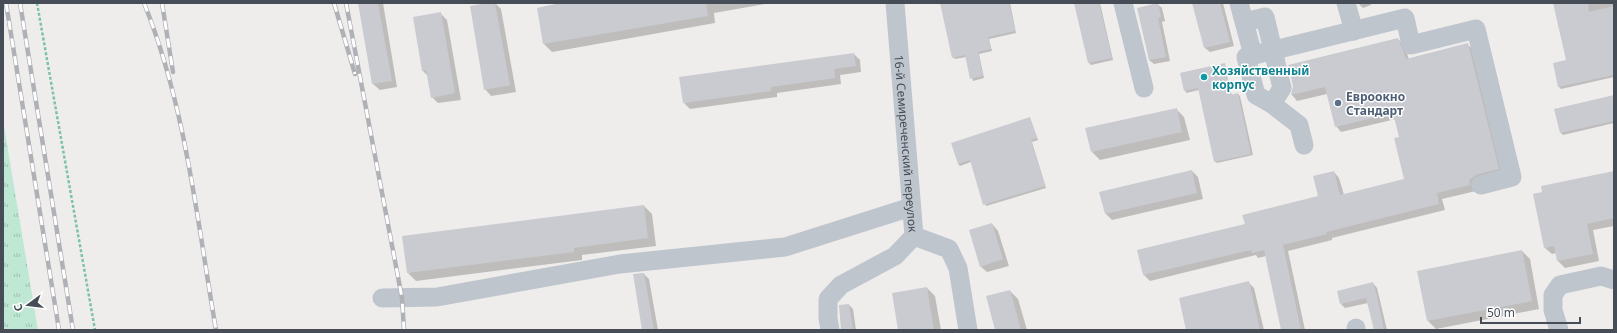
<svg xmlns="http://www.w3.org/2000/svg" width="1617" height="333" font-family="'Noto Sans',sans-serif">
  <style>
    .grass { fill: url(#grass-tufts) }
    .shadow { fill: #0003 }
    .building { fill: #cacbd1 }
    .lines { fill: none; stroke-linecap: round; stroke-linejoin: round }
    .path { stroke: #7bc2a9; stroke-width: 2.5; stroke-dasharray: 3 2; stroke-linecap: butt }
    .minor { stroke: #bfc5cd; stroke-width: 19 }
    .rail-casing { stroke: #afb1b6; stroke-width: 4.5 }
    .rail { stroke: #fff; stroke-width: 3; stroke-dasharray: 9; stroke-linecap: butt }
    .culture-dot { fill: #0f9aa8; stroke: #fff; stroke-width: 1.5 }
    .service-dot { fill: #5c6f8a; stroke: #fff; stroke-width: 1.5 }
    .labels { text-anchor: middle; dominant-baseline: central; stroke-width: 3; stroke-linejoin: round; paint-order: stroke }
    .culture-label { font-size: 12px; font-weight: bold; fill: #0d838f; stroke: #fff; text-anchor: start }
    .service-label { font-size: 12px; font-weight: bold; fill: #4e5e75; stroke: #fff; text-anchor: start }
    .street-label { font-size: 12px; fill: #474d57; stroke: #fff }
  </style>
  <defs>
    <pattern id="grass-tufts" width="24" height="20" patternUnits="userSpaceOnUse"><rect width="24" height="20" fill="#bfe8d4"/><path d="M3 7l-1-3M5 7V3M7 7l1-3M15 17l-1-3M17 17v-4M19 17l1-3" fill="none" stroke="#9dbeaf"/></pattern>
  </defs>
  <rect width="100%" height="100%" fill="#efedec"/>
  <path class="grass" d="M3 120 38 330H3Z"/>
  <path class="shadow" d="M359 3H383L397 87 380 90 373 84Z
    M492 3H495L501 9 516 92 491 96 485 89Z
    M561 3H771L714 13 715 23 552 52 544 44 538 8Z
    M941 3H1010L1016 33 989 39 992 51 979 54 984 78 973 81 966 57 955 59 953 57Z
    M1075 3H1100L1113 60 1091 65 1089 63Z
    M1193 3H1223L1234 46 1210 52 1205 48Z
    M1358 3H1371V5L1363 8Z
    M1549 3H1614V77L1561 89 1559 87 1554 64 1567 61 1554 4Z
    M1157 4 1162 8 1165 21 1162 22 1170 61 1154 64 1149 60 1139 8Z
    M440 13 447 20 461 100 438 103 432 97 428 76 423 71Z
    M1398 39 1404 45 1409 59 1468 45 1474 50 1504 175 1476 191 1442 199 1445 210 1332 238V240L1288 251 1305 330H1282L1266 256 1258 258 1256 255 1150 281 1144 275 1139 251 1246 225 1319 197 1334 172 1339 178 1344 195 1406 180 1401 138 1396 119 1341 132 1336 126 1327 94 1297 101 1292 95 1294 86Z
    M854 54 860 60 861 72 840 75 841 84 777 93V97L690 109 684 103Z
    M1224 64 1232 96 1238 94 1240 96 1253 155 1217 163 1215 161 1199 90 1186 93 1181 73Z
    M1614 96V123L1563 135 1561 133Z
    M1176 109 1184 117 1190 140 1100 160 1092 152Z
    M1030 118 1038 140 1032 142 1046 188 986 206 971 162 960 166 958 164Z
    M1192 171 1198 177 1203 199 1112 220 1106 214 1101 192Z
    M1614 172V226L1593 230 1599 261 1565 268 1558 261 1557 253 1552 254 1545 248Z
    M644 206 652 214 656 246 582 255V260L416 281 408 273Z
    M992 224 998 231 1009 266 987 272 980 266Z
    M1522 251 1530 259 1539 309 1436 329 1428 321Z
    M644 274 649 279 658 330H643Z
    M1248 282 1254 288 1264 330H1188Z
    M1373 283 1377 288 1387 330H1375L1368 303 1345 308 1341 304Z
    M927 288 935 296 941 330H899Z
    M1010 291 1018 299 1027 330H996Z
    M849 305 853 309 856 330H842Z"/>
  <path class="building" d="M358 3H378L392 81 372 84Z
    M486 3H495L510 85 484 90 470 6Z
    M563 3H706L708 16 543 44 537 8Z
    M940 3H1009L1015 31 988 37 991 49 978 52 983 76 970 79 965 55 952 58Z
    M1074 3H1099L1112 58 1088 63Z
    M1158 3 1161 17 1158 18 1166 57 1149 60 1137 8Z
    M1192 3H1220L1230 42 1204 48Z
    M1553 3H1588L1589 12 1614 6V75L1558 87 1553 63 1566 60Z
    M441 12 455 93 431 98 426 70 422 71 413 17Z
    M1398 38 1406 59 1468 43 1499 169 1478 174 1469 180 1470 185 1437 193 1439 204 1326 232 1327 234 1283 245 1301 330H1281L1264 250 1252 253 1251 250 1143 275 1137 250 1245 224 1242 215 1318 196 1313 176 1334 171 1340 195 1404 179 1394 138 1399 137 1393 113 1335 127 1325 87 1291 95 1293 86 1288 65Z
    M854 53 856 66 834 69 835 78 771 87V91L683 103 679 77Z
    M1225 63 1231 95 1238 93 1251 154 1214 162 1198 88 1184 91 1180 73Z
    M1614 95V121L1560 133 1554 109Z
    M1177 108 1182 132 1091 152 1085 128Z
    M1030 117 1037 138 1031 140 1045 186 983 205 970 160 958 164 951 143Z
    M1192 170 1197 193 1105 214 1099 192Z
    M1614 171V218L1587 224 1593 254 1557 261 1554 246 1544 248 1533 194 1542 192 1541 186Z
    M644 205 648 238 574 248V252L407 273 402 236Z
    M992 223 1003 259 980 267 969 230Z
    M1522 250 1532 301 1427 321 1417 271Z
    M644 273 654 330H642L633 274Z
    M1249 281 1260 330H1186L1179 298Z
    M1373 282 1377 296 1384 330H1374L1366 298 1340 304 1337 291Z
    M927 287 934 330H898L892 293Z
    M1010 290 1021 330H995L986 296Z
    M849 304 853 330H841L839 305Z"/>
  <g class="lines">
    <path class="path" d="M37 3 95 330"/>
    <g class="minor">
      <path id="s1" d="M895 3 914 236 949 249 958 268 968 330"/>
      <path d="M1123 3 1144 88"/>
      <path d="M1239 3 1253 55"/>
      <path d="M1346 3 1354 31"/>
      <path d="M1245 22 1265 17 1282 88 1272 104"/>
      <path d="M1304 145 1299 125 1272 104 1256 95 1246 57 1405 18 1411 45 1476 29 1512 177 1481 185"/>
      <path d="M382 298 437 297 620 264 785 247 911 207"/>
      <path d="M1356 328V330"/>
      <path d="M830 330 828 318V299L841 285 895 256 914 236"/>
      <path d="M1559 330 1553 310V295L1560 285 1601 276 1614 280"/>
    </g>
    <g class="rail-casing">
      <path id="rail" d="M6 3 59 330
        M20 3 73 330
        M144 3C186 107 197 220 216 330
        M162 3 173 72
        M334 3 355 74
        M346 3 402 298 404 330"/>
    </g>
    <use href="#rail" class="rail"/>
  </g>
  <circle class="culture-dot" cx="1204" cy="77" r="4"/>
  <circle class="service-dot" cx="1338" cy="103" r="4"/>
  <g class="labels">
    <g class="culture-label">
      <text x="1212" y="70">Хозяйственный<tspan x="1212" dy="14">корпус</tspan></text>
    </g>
    <g class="service-label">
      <text x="1346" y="96">Евроокно<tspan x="1346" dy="14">Стандарт</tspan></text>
    </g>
    <g class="street-label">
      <text stroke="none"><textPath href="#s1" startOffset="141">16-й Семиреченский переулок</textPath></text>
    </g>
  </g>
  <rect width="1617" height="333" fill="none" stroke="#474d57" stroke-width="8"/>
  <g transform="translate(28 305) rotate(255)" stroke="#ffffff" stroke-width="3" paint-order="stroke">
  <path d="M0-3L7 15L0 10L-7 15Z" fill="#474d57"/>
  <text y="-6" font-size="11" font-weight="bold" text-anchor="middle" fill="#474d57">С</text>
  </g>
  <path d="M1481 317v6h99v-6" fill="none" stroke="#474d57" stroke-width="2"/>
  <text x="1487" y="317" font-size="12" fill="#474d57" stroke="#ffffff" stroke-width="3" paint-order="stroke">50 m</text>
</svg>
